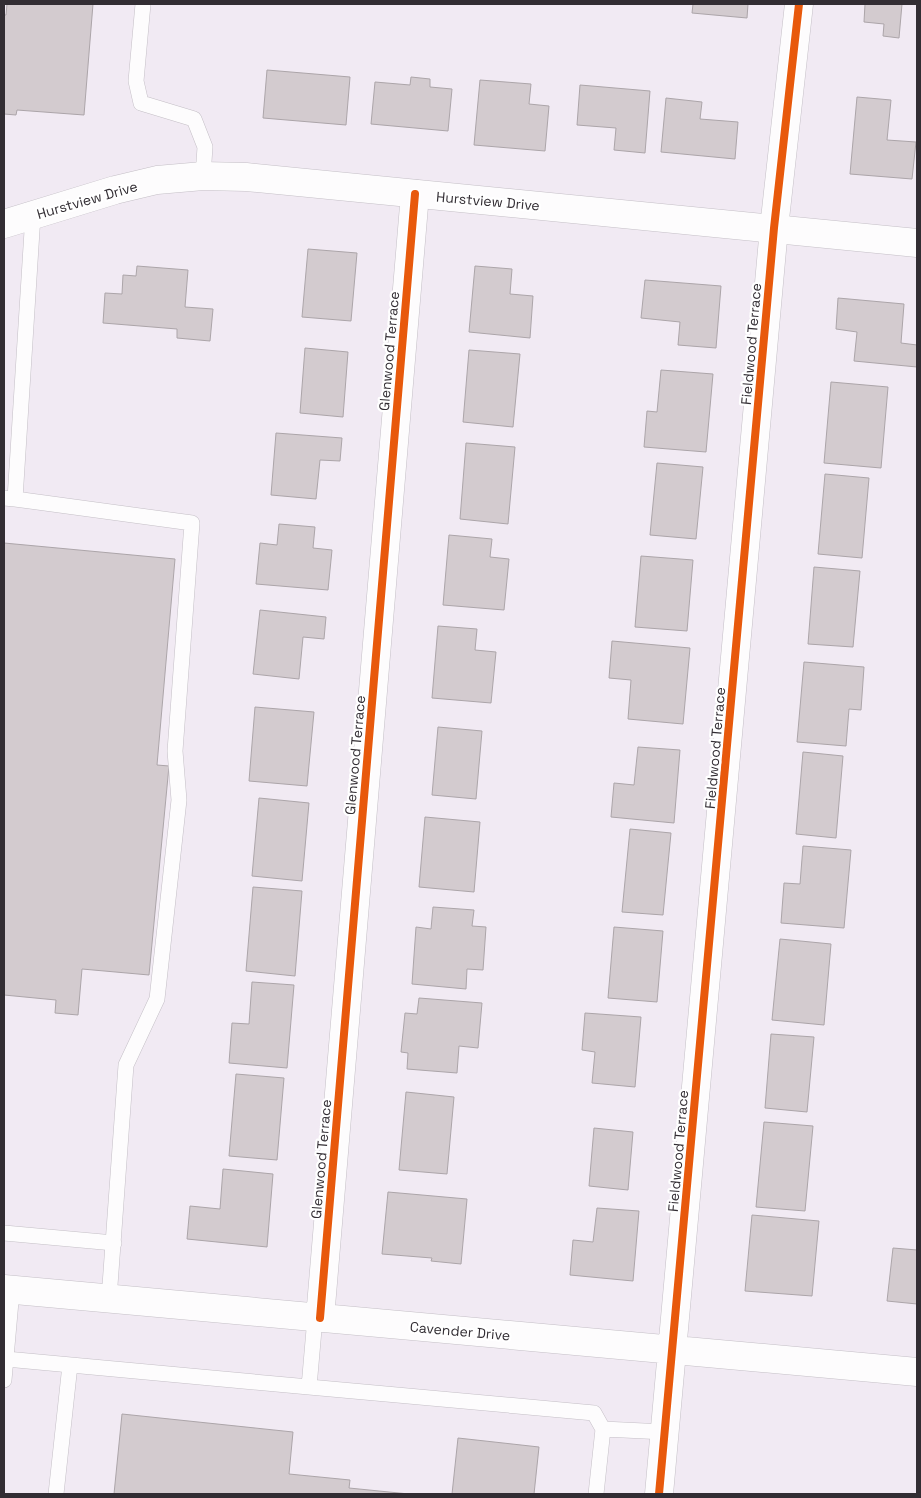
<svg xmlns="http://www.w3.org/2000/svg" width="921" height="1498" font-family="'Space Grotesk',sans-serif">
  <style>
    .building { fill: #d3cbcf; stroke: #aca5a9 }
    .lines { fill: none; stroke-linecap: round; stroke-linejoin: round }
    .lane-casing { stroke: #c4bfc6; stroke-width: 16 }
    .street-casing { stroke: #c4bfc6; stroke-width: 29 }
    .secondary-casing { stroke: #c4bfc6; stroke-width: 29 }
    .lane { stroke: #fdfcfd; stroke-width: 15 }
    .street { stroke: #fdfcfd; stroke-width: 28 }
    .secondary { stroke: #fdfcfd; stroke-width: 28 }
    .cycleway-casing { stroke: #fff; stroke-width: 11 }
    .cycleway { stroke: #e8590c; stroke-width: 8 }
    .labels { text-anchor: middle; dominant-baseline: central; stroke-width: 4.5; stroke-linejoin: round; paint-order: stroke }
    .street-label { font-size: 14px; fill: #322d33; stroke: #fff }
  </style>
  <rect width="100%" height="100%" fill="#f1eaf3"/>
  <path class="building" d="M7 4H93L84 115 17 110 16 115 4 114V15H6Z
    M693 4H748L747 18 692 13Z
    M865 4H902L899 38 883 36 884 24 864 22Z
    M267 70 350 77 346 125 263 118Z
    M411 77 430 79V87L452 89 448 131 371 124 375 82 410 85Z
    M480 80 531 84 529 104 549 106 545 151 474 145Z
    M580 85 650 91 645 153 614 150 616 128 577 125Z
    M857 97 891 100 887 140 916 142 912 179 850 174Z
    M666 98 702 102 700 119 738 122 735 159 661 152Z
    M308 249 357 253 351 321 302 317Z
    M137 266 188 270 185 307 213 309 210 341 177 338V329L103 323 105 293 122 294 123 275 136 276Z
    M475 266 512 269 510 294 533 296 530 338 469 332Z
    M645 280 721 286 716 348 678 345 680 322 641 318Z
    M838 298 904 304 901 343 917 345V367L854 361 857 332 836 329Z
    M305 348 348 352 343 417 300 413Z
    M469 350 520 354 513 427 463 422Z
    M661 370 713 374 706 452 644 447 647 411 657 412Z
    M831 382 888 387 881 468 824 463Z
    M276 433 342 438 340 461 320 460 316 499 271 495Z
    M466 443 515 447 508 524 460 519Z
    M657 463 703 467 696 539 650 535Z
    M825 474 869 478 862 558 818 554Z
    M279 524 315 527 313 548 332 550 328 590 256 584 260 543 277 545Z
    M449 535 492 539 490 557 509 559 504 610 443 605Z
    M4 543 175 559 157 765 169 766 149 975 82 969 78 1015 55 1013 56 1000 4 995Z
    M641 556 693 560 687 631 635 627Z
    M814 567 860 571 853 647 808 644Z
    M260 610 326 617 324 639 303 637 299 679 253 674Z
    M438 626 477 629 475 650 496 652 491 703 432 698Z
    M612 641 690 648 683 724 628 719 631 680 609 678Z
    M804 662 864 667 861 710 849 709 846 746 797 742Z
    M255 707 314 712 307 786 249 781Z
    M438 727 482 731 476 799 432 795Z
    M638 747 680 750 674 823 611 817 614 783 634 785Z
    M803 752 843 756 836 838 796 834Z
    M259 798 309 803 302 881 252 876Z
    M425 817 480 822 474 892 419 887Z
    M630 829 671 833 663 915 622 912Z
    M803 846 851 850 844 928 781 923 784 883 800 884Z
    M253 887 302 891 295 976 246 971Z
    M433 907 474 910 472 926 486 927 483 970 467 969 466 989 412 984 416 927 431 929Z
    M614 927 663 931 657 1002 608 998Z
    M780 939 831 944 824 1025 772 1020Z
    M252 982 294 985 287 1068 229 1063 232 1023 249 1024Z
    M419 998 482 1003 478 1048 459 1046 457 1073 407 1069 408 1053 401 1052 405 1013 417 1014Z
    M585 1013 641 1017 635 1087 592 1083 595 1052 582 1050Z
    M771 1034 814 1037 807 1112 765 1108Z
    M236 1074 284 1078 277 1160 229 1156Z
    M406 1092 454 1097 447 1174 399 1170Z
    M764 1122 813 1126 805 1211 756 1207Z
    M594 1128 633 1132 628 1190 589 1186Z
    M223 1169 273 1174 267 1247 187 1239 190 1206 220 1209Z
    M388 1192 467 1199 461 1264 431 1261 432 1258 382 1254Z
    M597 1208 639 1211 633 1281 570 1275 573 1240 593 1242Z
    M752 1215 819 1221 812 1296 745 1291Z
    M893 1248 917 1250V1304L887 1301Z
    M122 1414 293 1432 289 1474 350 1480 349 1488 409 1494H114Z
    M458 1438 539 1447 534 1494H452Z"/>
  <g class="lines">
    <g class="lane-casing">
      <path id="lane" d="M143 4 136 81 141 103 194 119 205 147 203 176
        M4 498 15 499 33 215
        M15 499 192 523 175 751 179 800 157 999 126 1065 109 1299
        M4 1233 114 1243
        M315 1318 309 1387 594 1413 603 1429 665 1432
        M6 1359 309 1387
        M4 1380 12 1290
        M56 1494 70 1365
        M596 1494 603 1429"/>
    </g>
    <g class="street-casing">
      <path id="street" d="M4 1289 917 1372
        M320 1318 415 194
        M659 1494 774 228 799 4"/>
    </g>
    <g class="secondary-casing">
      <path id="secondary" d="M4 224 115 190 157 180 203 176 246 177 917 243"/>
    </g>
    <use href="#lane" class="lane"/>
    <use href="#street" class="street"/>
    <use href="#secondary" class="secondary"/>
    <g class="cycleway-casing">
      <path id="cycleway" d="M320 1318 415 194
        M659 1494 774 228 799 4"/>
    </g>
    <use href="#cycleway" class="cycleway"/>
  </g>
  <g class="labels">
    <g class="street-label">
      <text transform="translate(87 200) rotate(-16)">Hurstview Drive</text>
      <text transform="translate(488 201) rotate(5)">Hurstview Drive</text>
      <text transform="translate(751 344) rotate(-85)">Fieldwood Terrace</text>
      <text transform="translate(389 351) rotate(-85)">Glenwood Terrace</text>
      <text transform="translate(715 748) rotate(-85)">Fieldwood Terrace</text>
      <text transform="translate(355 755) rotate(-85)">Glenwood Terrace</text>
      <text transform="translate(678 1151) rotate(-85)">Fieldwood Terrace</text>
      <text transform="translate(321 1159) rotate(-85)">Glenwood Terrace</text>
      <text transform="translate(460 1331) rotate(5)">Cavender Drive</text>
    </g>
  </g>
  <rect width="921" height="1498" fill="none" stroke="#322d33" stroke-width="10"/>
</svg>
